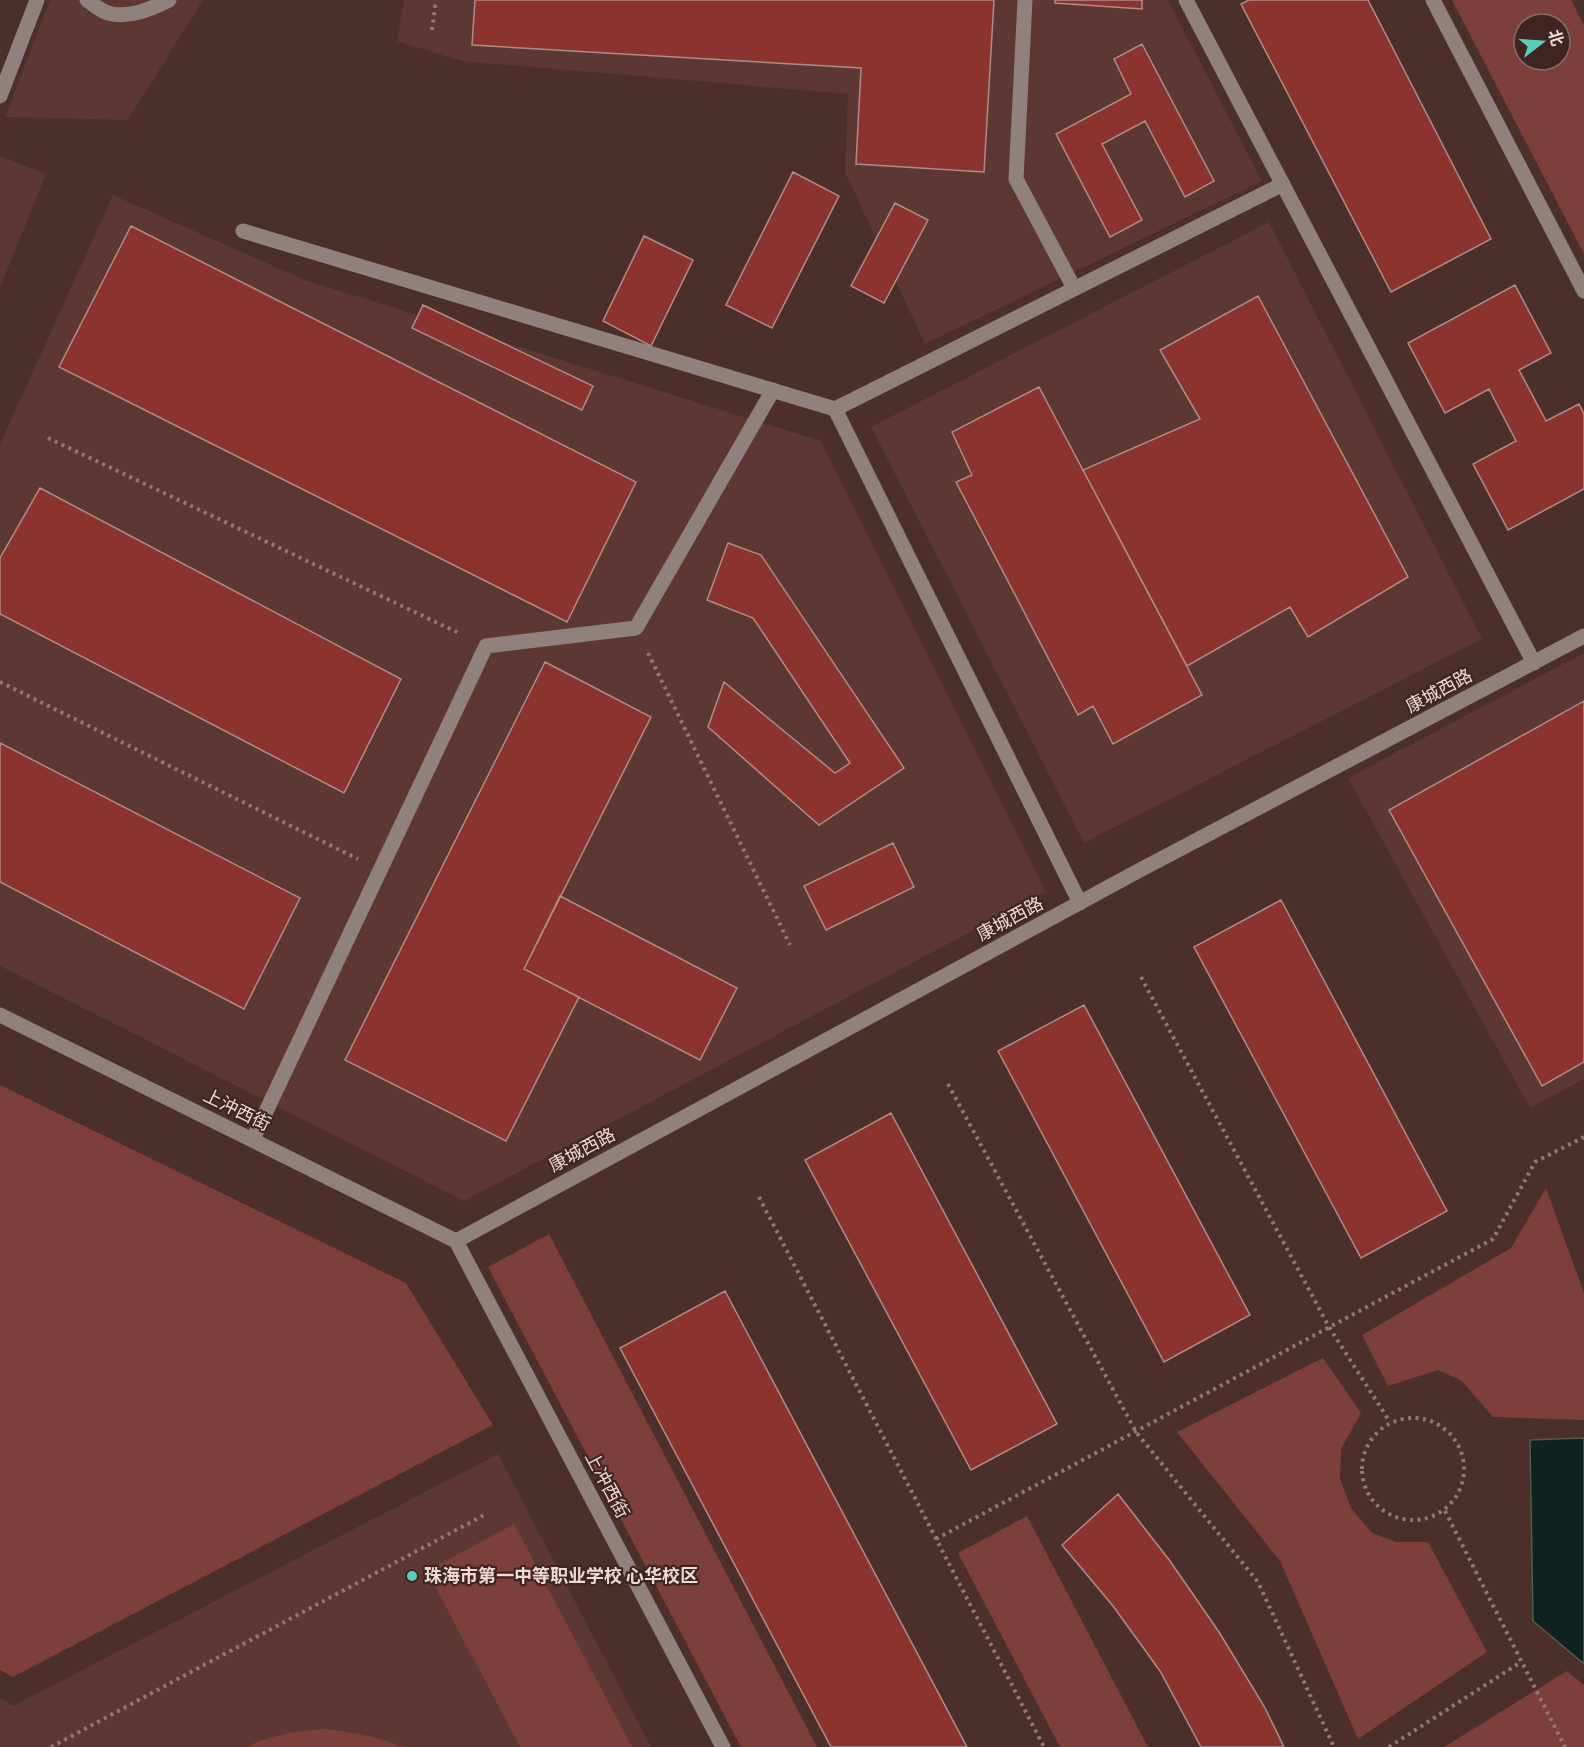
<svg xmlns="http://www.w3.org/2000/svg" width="1584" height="1747" font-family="Cabin,'Noto Sans SC',sans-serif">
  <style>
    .built { fill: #5c3733 }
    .green { fill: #7d3f39; fill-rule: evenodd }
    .water { fill: #10221f; stroke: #535956; stroke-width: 1.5 }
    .building { fill: #8b332e; stroke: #b08c88; stroke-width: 1.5 }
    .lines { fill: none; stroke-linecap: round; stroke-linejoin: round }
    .path { stroke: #927875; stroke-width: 4; stroke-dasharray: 3 4.5; stroke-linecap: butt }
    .minor { stroke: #90807e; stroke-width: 15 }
    .poi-dot { fill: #59cebf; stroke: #412421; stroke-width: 2 }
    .labels { text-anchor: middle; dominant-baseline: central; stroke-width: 4.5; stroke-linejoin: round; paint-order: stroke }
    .street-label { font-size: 18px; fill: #eedad8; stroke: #412421 }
    .poi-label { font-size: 18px; font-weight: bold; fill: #eedad8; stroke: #412421; text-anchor: start }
  </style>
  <rect width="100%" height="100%" fill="#4c2e2a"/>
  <path class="built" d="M50 0H203L128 120 5 117Z
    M404 0H1168L1262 181 925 344 845 172 848 94 461 61 397 41Z
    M0 156 46 174 0 288Z
    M113 195 305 280 821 441 1046 892 464 1201 0 966V444Z
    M1269 222 1482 639 1084 843 871 427Z
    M1584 653V1079L1530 1108 1348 778Z
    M498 1454 651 1747H0V1698L13 1706Z"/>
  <path class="green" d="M1452 0H1571L1584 25V254ZM1524 24H1560V60H1524Z
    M0 1085 406 1283 493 1425 13 1677 0 1670Z
    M1546 1188 1584 1293V1420L1493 1417 1462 1381 1438 1370 1388 1386 1362 1335 1511 1248Z
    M549 1234 817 1747H741L488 1267Z
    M1323 1358 1361 1413 1341 1449 1340 1479 1351 1508 1372 1533 1396 1542H1428L1487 1652 1358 1739 1280 1561 1177 1432Z
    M1027 1516 1148 1747H1060L958 1553Z
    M514 1524 632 1747H520L427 1571Z
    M1567 1671 1584 1685V1747H1444Z
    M328 1729 370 1736 405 1747H245C272 1735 298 1730 328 1729Z"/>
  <path class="water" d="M1584 1438V1664L1533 1621 1530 1440Z"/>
  <path class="building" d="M475 0H994L984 172 856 164 861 68 472 45Z
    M1055 0H1142V9L1055 3Z
    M1249 0H1368L1491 239 1391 292 1241 4Z
    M1142 44 1214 181 1185 197 1145 121 1102 144 1142 220 1110 237 1056 134 1131 94 1114 59Z
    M793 172 839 196 772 328 726 305Z
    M895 203 928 220 884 303 851 286Z
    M131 226 636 482 567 622 59 367Z
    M644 236 693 260 651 346 603 321Z
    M1515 285 1551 353 1519 370 1546 421 1579 404 1584 414V489L1508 530 1473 464 1516 441 1489 389 1445 413 1408 343Z
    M1258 296 1408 577 1308 637 1290 607 1187 666 1083 470 1200 419 1160 350Z
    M423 305 593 386 582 410 412 328Z
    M1039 387 1202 695 1113 744 1093 706 1078 715 956 482 972 475 952 432Z
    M40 488 401 679 344 793 0 614V558Z
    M728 543 761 555 904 768 819 825 708 727 724 682 835 773 850 763 753 618 707 600Z
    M545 662 651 717 524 969 579 997 506 1141 345 1060Z
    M1584 701V1062L1542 1086 1389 810Z
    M0 743 300 898 244 1009 0 882Z
    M893 843 914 887 826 930 804 886Z
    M560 896 737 988 700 1060 524 969Z
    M1281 900 1447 1211 1361 1258 1194 947Z
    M1084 1005 1250 1315 1164 1362 998 1051Z
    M891 1113 1057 1424 971 1470 805 1160Z
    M725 1291 967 1747H831L620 1348Z
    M1118 1494 1170 1561 1219 1632 1264 1706 1284 1747H1201L1160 1671 1113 1606 1062 1545Z"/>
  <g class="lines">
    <path class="path" d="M432 30 436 0
      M48 438 461 634
      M648 653 790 945
      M0 682 358 859
      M1141 977 1329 1327 1390 1422
      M948 1084 1136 1432 1258 1582 1334 1747
      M759 1197 1044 1747
      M1362 1469a51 51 0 1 1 102 0a51 51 0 1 1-102 0Z
      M1445 1511 1565 1747
      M936 1539 1493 1239 1535 1162 1584 1137
      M51 1747 486 1514
      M1389 1747 1521 1662"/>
    <path class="minor" d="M87 0C93 4 101 11 108 13 128 19 151 9 169 0
      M1025 0 1016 179 1074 288
      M1186 0 1534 663
      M1433 0 1584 291
      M0 96 37 0
      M243 231 835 409
      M1080 903 835 409 1283 184
      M0 1015 456 1241
      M253 1139 486 646 636 628 773 390
      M456 1241 1140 870 1584 636
      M456 1241 723 1747"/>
  </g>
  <circle class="poi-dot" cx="412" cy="1576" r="6"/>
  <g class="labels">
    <g class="street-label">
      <text transform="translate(1439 691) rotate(-28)">康城西路</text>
      <text transform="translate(1010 919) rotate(-28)">康城西路</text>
      <text transform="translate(237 1110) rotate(26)">上沖西街</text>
      <text transform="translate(582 1150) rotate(-28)">康城西路</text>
      <text transform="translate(607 1485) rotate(62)">上冲西街</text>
    </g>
    <g class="poi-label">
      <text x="424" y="1576">珠海市第一中等职业学校 心华校区</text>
    </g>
  </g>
  <g transform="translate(1542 42) rotate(73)"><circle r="28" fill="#412421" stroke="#866d6a" stroke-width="1.5"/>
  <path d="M0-4.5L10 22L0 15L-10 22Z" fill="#59cebf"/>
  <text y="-9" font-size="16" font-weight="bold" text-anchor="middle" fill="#eedad8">北</text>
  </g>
</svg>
